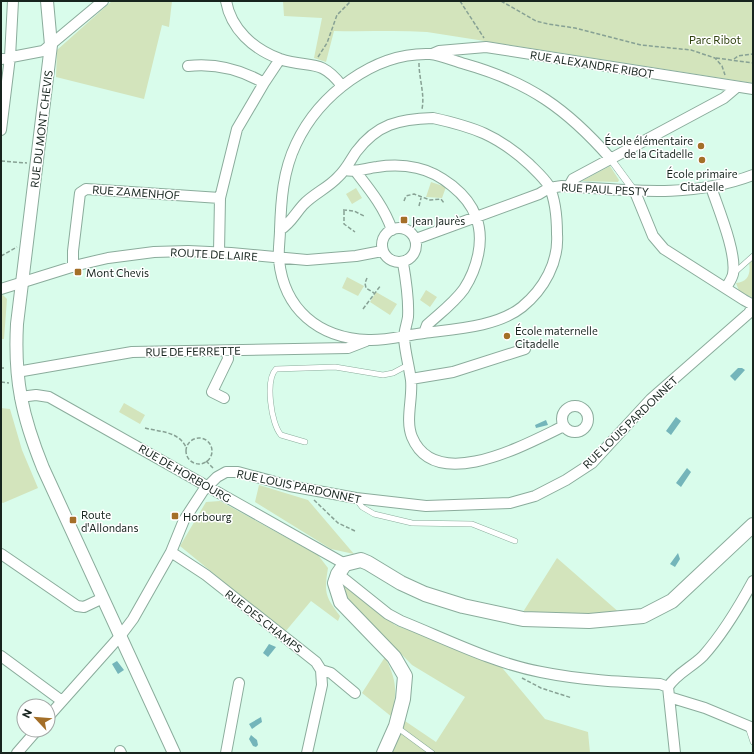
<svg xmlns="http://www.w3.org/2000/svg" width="754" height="754" font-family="Commissioner,sans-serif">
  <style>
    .green { fill: #d3e4bc }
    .water { fill: #74b5ba }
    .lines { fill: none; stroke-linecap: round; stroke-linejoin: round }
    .service-casing { stroke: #8bac9c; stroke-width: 6 }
    .pedestrian-casing { stroke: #8bac9c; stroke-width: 8 }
    .minor-casing { stroke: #8bac9c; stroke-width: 12 }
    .tertiary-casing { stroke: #8bac9c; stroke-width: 14 }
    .secondary-casing { stroke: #8bac9c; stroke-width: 16 }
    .path { stroke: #87a194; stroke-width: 1.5; stroke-dasharray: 4 2; stroke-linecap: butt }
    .service { stroke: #fff; stroke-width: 5 }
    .pedestrian { stroke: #fff; stroke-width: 7 }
    .minor { stroke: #fff; stroke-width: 10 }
    .tertiary { stroke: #fff; stroke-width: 12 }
    .secondary { stroke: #fff; stroke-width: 14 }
    .poi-dot { fill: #a46f28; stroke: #fff; stroke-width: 1.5 }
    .labels { text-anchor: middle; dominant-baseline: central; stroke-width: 3; stroke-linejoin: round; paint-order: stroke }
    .park-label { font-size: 11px; fill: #304210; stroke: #fff }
    .street-label { font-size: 11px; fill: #17241e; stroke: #fff }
    .poi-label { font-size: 11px; fill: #17241e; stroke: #fff; text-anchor: start }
  </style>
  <rect width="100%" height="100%" fill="#d9fceb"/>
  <path class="green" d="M112 1H172L169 27 162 25 144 99 56 77 57 50Z
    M283 1H753V83L427 32C396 30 365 32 334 31L326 62 314 58 322 18 284 16Z
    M610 166 619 180 618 182 582 181Z
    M431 182 446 187 442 198 426 197Z
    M356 188 362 198 352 204 346 194Z
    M753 259V298L739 291 736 283C748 282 751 274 749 262Z
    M347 277 364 286 358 296 342 288Z
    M426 290 437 297 430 307 420 300Z
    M376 292 397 304 390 315 370 302Z
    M3 295 7 299 4 339H1V296Z
    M124 403 145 415 140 424 119 412Z
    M1 408 10 409 22 450 38 488 3 503 1 502Z
    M259 485 308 500 354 554 331 549 255 502Z
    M220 501 318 555 328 568C324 593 325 596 340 616L338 621 311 601 285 632 180 546 206 502Z
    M557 558 621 614 579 616 523 612Z
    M342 582 395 625 499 664 545 719 588 732 590 753H392L405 721 436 742 465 697 412 665 346 598Z
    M385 657C397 681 397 690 392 717L362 693Z"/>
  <path class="water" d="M738 368H742L745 370 735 381 730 376Z
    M676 417 681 421 671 435 666 431Z
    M546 420 548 425 536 428 535 425Z
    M687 468 691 472 681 487 676 483Z
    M678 553 680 559 675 567 670 564Z
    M269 644 276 647 268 657 263 653Z
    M117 661 124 670 118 674 112 664Z
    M261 717 262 722 252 729 249 724Z
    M251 735 257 740 258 745 256 747 253 746 249 739Z"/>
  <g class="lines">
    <g class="service-casing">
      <path id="service" d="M733 274 753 256
        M305 442 281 435C271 424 265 380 276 369L335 367 383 375 393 373 408 365
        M356 499 362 507 374 514 412 523 472 524 515 541
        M748 727 753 742
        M398 728 432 753"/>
    </g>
    <g class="pedestrian-casing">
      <path id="pedestrian" d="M610 158 635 192"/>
    </g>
    <g class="minor-casing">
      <path id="minor" d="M226 1C231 29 253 49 280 59 309 69 320 57 342 86
        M432 54 439 51 486 47 753 89
        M1 59 43 51 103 1
        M188 66C215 63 240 69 264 83
        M433 118C474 127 497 135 529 164 536 171 544 178 549 186 555 199 557 219 557 234 559 262 544 289 522 307 497 327 455 329 424 333 406 335 386 341 368 340 318 338 284 309 279 260 278 250 280 239 280 230 291 223 294 215 303 205 313 194 328 188 338 177 346 170 350 161 356 152 377 124 399 119 433 118Z
        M1 130 10 57 13 1
        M345 170C357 173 366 168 377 167 390 165 404 165 417 168 440 173 468 194 476 217 485 240 477 269 464 289 454 303 439 314 427 325L424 333
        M356 172C370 190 384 207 392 230
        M569 186 573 179 724 98 737 87
        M711 187C718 208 737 253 733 274 732 279 728 284 726 288
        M635 192 653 236 664 249 744 300 753 305
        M382 245a17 17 0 1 1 34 0a17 17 0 1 1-34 0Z
        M280 230C281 200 283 171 296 144 319 95 374 52 430 54 441 55 454 61 465 64 529 82 567 109 610 158
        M416 239 539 194 549 188 562 186C627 190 690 199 753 175
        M219 252 220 198 237 129 264 83 280 59
        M403 263C406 280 409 299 408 317 407 324 404 331 404 338 405 352 409 366 411 380 413 398 405 420 412 437 436 495 528 443 564 426
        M73 267V251L80 193 86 189 220 198
        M1 289 78 265 108 258 154 252 188 251 231 253 307 260 356 256 382 251
        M17 372 132 352 348 348 366 341
        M411 379 453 372 525 349
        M20 397 36 395 49 397 345 564
        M224 398 212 392 228 359 227 351
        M562 419a13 13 0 1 1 26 0a13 13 0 1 1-26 0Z
        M171 552 206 575 316 662 321 670 331 673 355 693
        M1 554 77 606 84 607 103 598
        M338 574 388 614 401 621C446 639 493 663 541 672 580 680 620 682 660 684L668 687
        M1 656 62 701
        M669 697 705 708 753 728
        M48 717 121 635 133 619 171 552 184 520 203 491 217 477 226 472H238L290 486 356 498 426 506 510 503 535 496 566 480 592 463 651 399 749 313 753 306
        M120 751 121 753
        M17 753 37 730
        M226 753 239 683
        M307 753 322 685 321 670
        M675 753 668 687C676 674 692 667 703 656 721 636 740 605 753 581"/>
    </g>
    <g class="tertiary-casing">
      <path id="tertiary" d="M47 1 51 45 17 324C14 380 22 416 43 468L174 753"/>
    </g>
    <g class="secondary-casing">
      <path id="secondary" d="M384 753 396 726 403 699 405 676 394 657 341 602 335 583 338 574 345 564 361 560 368 563 401 583 425 594 463 606 523 619 589 621 643 616 672 601 753 525"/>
    </g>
    <path class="path" d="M460 1 484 38
      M501 1 536 21 548 24 575 28 641 45 691 50 715 58 722 66 725 75
      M318 57 327 43 337 15 351 1
      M716 58 753 63
      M734 59 738 56 753 54
      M419 63C419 79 425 94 422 109
      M1 161 27 163
      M404 201 406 196 414 194 430 200 441 199 444 203
      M419 206 421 198
      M343 210 354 211 364 216
      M344 211V224L355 232
      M1 256 17 247
      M367 278 365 283 366 288 374 293
      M363 309 381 285
      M1 368H4
      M1 382 9 383
      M145 428C160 432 178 431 186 447
      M186 451a13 13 0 1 1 26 0a13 13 0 1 1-26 0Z
      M206 461 213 468
      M314 500 338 523 355 531
      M522 678 541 688 572 698"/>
    <use href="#service" class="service"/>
    <use href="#pedestrian" class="pedestrian"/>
    <use href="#minor" class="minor"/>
    <use href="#tertiary" class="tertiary"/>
    <use href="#secondary" class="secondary"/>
  </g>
  <g class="poi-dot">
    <circle cx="701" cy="146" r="4"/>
    <circle cx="702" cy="160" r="4"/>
    <rect x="400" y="216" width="8" height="8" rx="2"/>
    <rect x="74" y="268" width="8" height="8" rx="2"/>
    <circle cx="507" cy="336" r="4"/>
    <rect x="171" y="512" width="8" height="8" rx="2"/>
    <rect x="69" y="516" width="8" height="8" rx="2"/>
  </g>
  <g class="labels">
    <g class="park-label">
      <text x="715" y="39">Parc Ribot</text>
    </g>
    <g class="street-label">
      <text transform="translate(592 64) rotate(9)">RUE ALEXANDRE RIBOT</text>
      <text transform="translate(41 129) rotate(-83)">RUE DU MONT CHEVIS</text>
      <text transform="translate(605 189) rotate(3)">RUE PAUL PESTY</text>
      <text transform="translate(136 192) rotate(4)">RUE ZAMENHOF</text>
      <text transform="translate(214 254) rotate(3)">ROUTE DE LAIRE</text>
      <text transform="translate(193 351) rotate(-1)">RUE DE FERRETTE</text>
      <text transform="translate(630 422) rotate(-44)">RUE LOUIS PARDONNET</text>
      <text transform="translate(185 473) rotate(30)">RUE DE HORBOURG</text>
      <text transform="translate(299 486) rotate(12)">RUE LOUIS PARDONNET</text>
      <text transform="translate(264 621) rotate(38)">RUE DES CHAMPS</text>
    </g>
    <g class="poi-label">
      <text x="693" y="140" text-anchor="end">École élémentaire<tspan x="693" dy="13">de la Citadelle</tspan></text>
      <text x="702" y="173" text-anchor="middle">École primaire<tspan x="702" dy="13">Citadelle</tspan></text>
      <text x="412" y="220">Jean Jaurès</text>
      <text x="86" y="272">Mont Chevis</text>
      <text x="515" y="330">École maternelle<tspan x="515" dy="13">Citadelle</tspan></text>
      <text x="81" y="514">Route<tspan x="81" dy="13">d'Allondans</tspan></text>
      <text x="183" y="516">Horbourg</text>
    </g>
  </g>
  <rect width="754" height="754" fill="none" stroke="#17241e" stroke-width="4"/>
  <g transform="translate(36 718) rotate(296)"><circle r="19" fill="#ffffff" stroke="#a2a7a5"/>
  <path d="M0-3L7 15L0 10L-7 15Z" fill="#a46f28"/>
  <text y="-6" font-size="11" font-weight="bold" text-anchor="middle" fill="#17241e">N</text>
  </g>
</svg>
